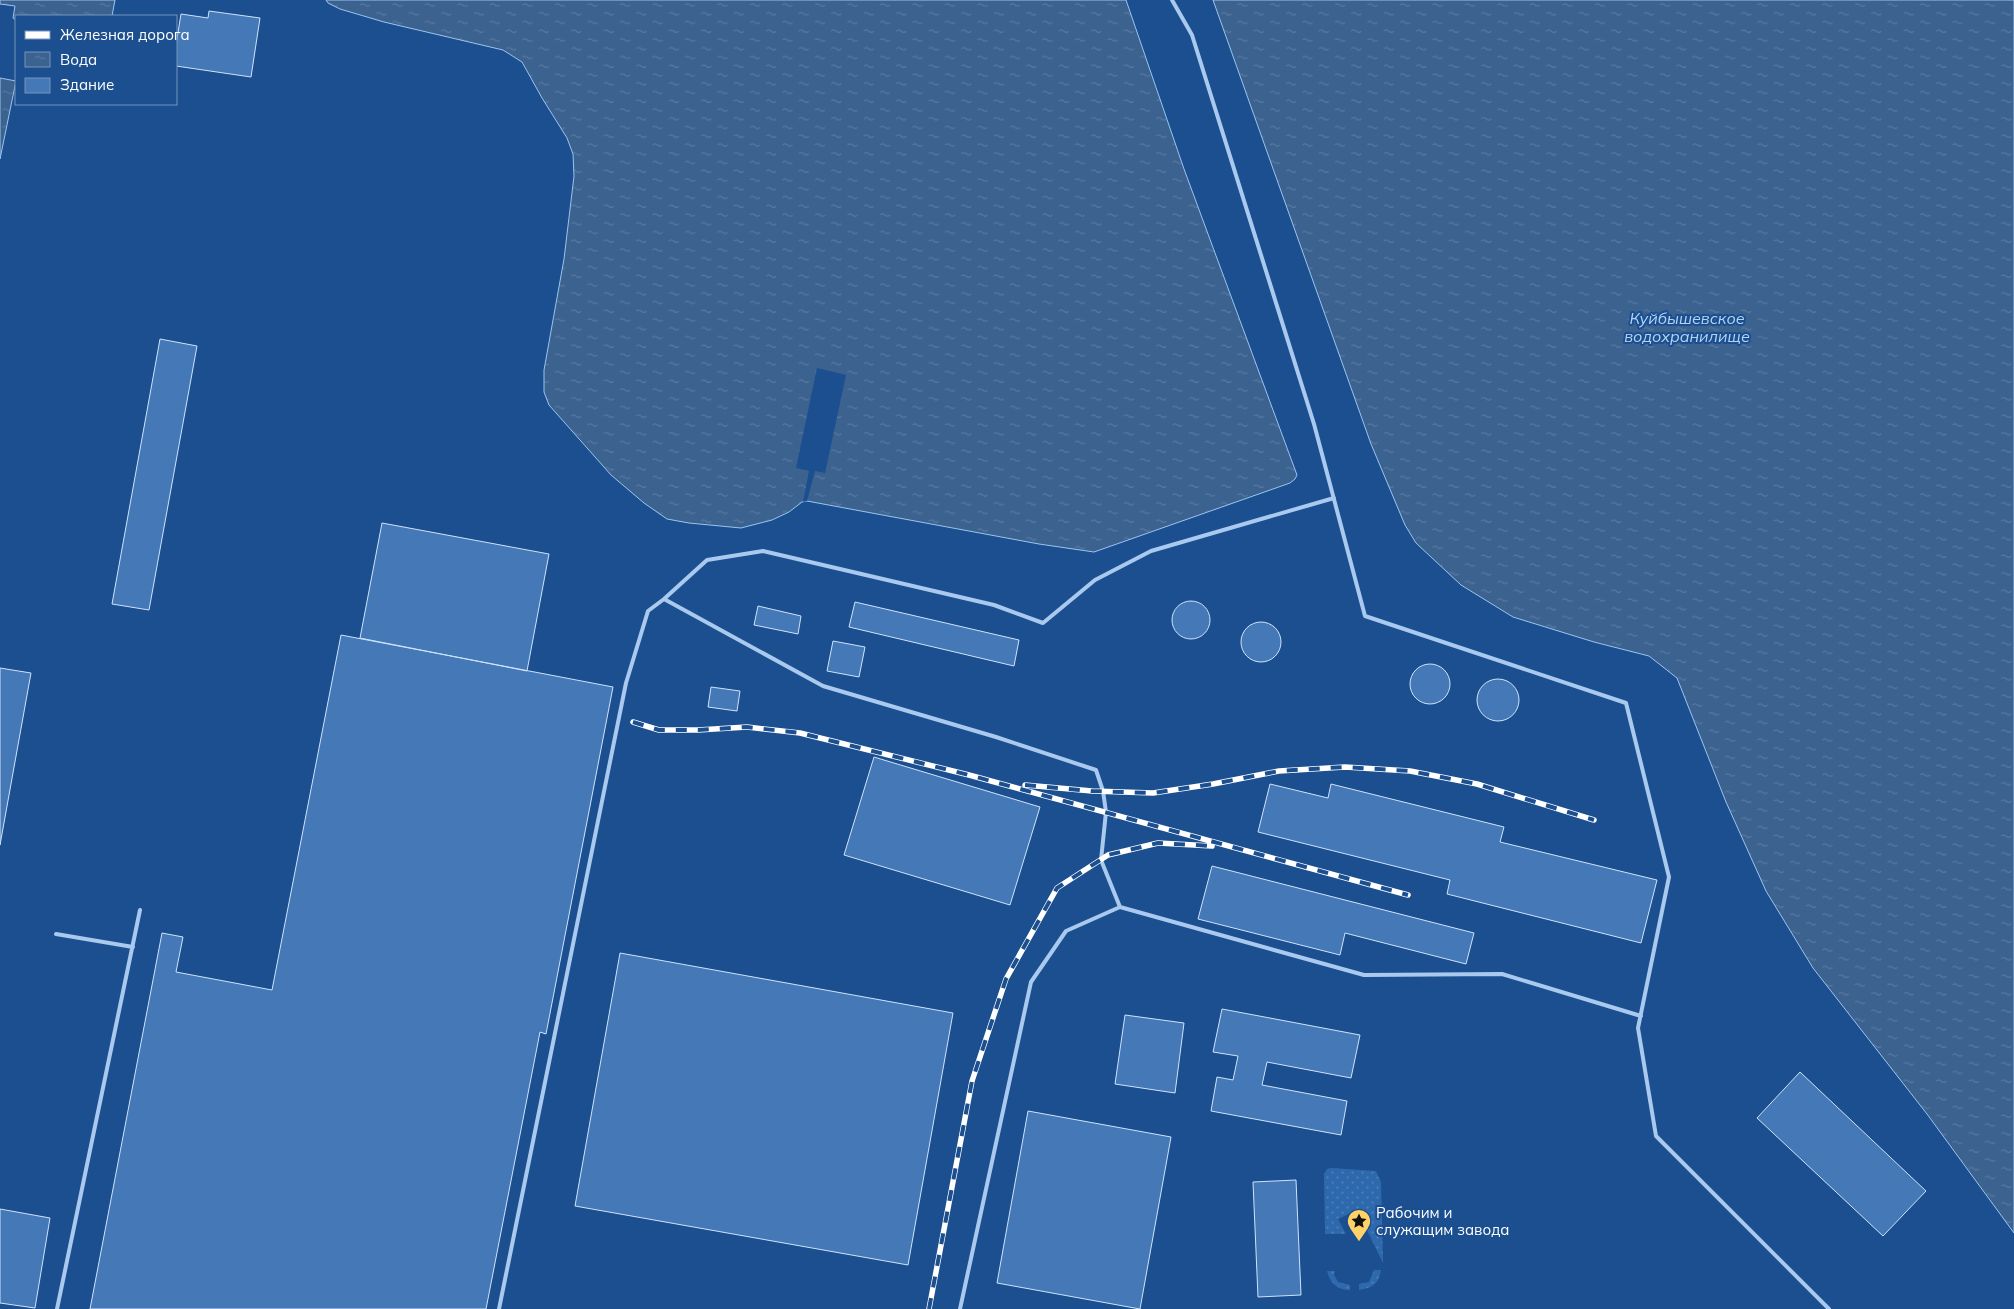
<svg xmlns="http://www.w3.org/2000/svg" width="2014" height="1309" font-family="Mulish,sans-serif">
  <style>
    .grass { fill: url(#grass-dots) }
    .water { fill: url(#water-ripples); stroke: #9cc4f0 }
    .pier { fill: #1b4f8f }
    .building { fill: #4478b7; stroke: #cfe3fa }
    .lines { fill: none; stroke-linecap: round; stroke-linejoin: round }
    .service { stroke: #a9c9ee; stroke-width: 4 }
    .rail-casing { stroke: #fff; stroke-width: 5.5 }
    .rail { stroke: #1b4f8f; stroke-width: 4; stroke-dasharray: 11; stroke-linecap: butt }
    .labels { text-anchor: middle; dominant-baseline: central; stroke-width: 4; stroke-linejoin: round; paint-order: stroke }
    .poi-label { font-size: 15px; fill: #fff; stroke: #1b4f8f; text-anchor: start }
    .water-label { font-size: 16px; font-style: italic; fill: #b5d3f5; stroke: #1b4f8f }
  </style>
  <defs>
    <pattern id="grass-dots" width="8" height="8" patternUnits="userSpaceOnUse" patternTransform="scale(1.25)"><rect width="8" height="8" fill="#2e69ad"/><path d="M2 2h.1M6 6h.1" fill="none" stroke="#4d80b9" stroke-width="1.8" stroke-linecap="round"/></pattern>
    <pattern id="water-ripples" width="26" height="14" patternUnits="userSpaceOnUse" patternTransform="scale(1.25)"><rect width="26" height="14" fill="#3c6290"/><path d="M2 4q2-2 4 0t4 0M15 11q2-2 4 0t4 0" fill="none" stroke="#597aa1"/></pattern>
  </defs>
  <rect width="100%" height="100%" fill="#1b4f8f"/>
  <path class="grass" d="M1331 1168 1376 1171 1381 1182 1383 1263 1357 1210 1338 1219 1346 1234H1325L1324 1174 1327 1169Z
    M1374 1270H1381C1379 1284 1372 1288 1359 1290V1284L1369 1282Z
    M1327 1271H1335L1334 1275 1338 1282 1350 1285V1290C1337 1290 1330 1283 1327 1271Z"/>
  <path class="water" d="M0 0H115L112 16H16V20L13 18 15 6 0 4Z
    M326 0H1126L1184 169 1297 475 1295 479 1290 483 1094 552 1039 544 807 501 802 502 789 512 772 520 741 528 689 523 667 519 644 503 611 475 549 405 544 392V370L564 259 574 176 573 154 567 138 542 98 522 62 503 50 384 22 340 9 328 3Z
    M1213 0H2014V1233L1927 1114 1813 968 1766 891 1726 802 1677 678 1649 656 1594 642 1513 617 1461 585 1416 543 1405 525 1371 444Z
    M0 78 16 81 0 159Z"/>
  <path class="pier" d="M817 368 846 375 825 473 815 471 807 501 803 502 809 471 796 468Z"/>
  <path class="building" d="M209 11 260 18 251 77 176 66V45L181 14 208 18Z
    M160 339 197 346 149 610 112 604Z
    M382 523 549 554 527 671 360 638Z
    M1172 620a19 19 0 1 1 38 0a19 19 0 1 1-38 0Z
    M855 602 1019 640 1014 666 849 627Z
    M758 606 801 616 798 634 754 625Z
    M1241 642a20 20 0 1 1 40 0a20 20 0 1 1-40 0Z
    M341 635 613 687 546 1034 540 1032 486 1309H90L162 933 183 937 176 972 272 990Z
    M833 641 865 647 859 677 827 671Z
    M1410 684a20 20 0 1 1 40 0a20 20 0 1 1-40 0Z
    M0 668 31 673 0 845Z
    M1477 700a21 21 0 1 1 42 0a21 21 0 1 1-42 0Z
    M711 687 740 691 737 711 708 707Z
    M874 757 1040 807 1010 905 844 855Z
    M1270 784 1328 798 1331 784 1504 827 1500 842 1657 880 1641 943 1447 894 1450 880 1258 832Z
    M1212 866 1474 933 1466 964 1345 933 1340 955 1198 919Z
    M620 953 953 1013 908 1265 575 1206Z
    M1222 1009 1360 1035 1351 1078 1267 1062 1262 1085 1347 1101 1341 1135 1211 1111 1217 1077 1233 1080 1238 1056 1213 1052Z
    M1125 1015 1184 1023 1175 1093 1115 1084Z
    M1800 1072 1926 1191 1883 1236 1757 1118Z
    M1028 1111 1171 1137 1140 1309 997 1283Z
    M1296 1180 1301 1295 1258 1297 1253 1182Z
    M0 1209 50 1218 35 1308 0 1303Z"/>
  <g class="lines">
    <path class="service" d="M1172 0 1192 35 1314 424 1365 616 1626 703 1669 877 1638 1028 1656 1136 1829 1309
      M664 599 823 686 996 737 1096 770 1103 791 1106 812 1101 860 1120 907
      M56 934 133 947
      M57 1309 140 910
      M499 1309 626 683 648 611 664 599 707 560 763 551 994 605 1043 623 1095 580 1151 551 1334 498
      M960 1309 1031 982 1066 931 1120 907 1364 975 1502 974 1641 1016"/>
    <g class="rail-casing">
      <path id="rail" d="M633 722 659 730H698L747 727 800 733 969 775 1408 895
        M1025 785 1092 791 1153 793 1213 784 1279 771 1345 767 1410 771 1477 784 1594 820
        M929 1309 972 1081 1006 979 1057 888 1108 855 1158 843 1212 846"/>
    </g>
    <use href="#rail" class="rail"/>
  </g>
  <defs>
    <g id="sight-pin" transform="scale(1.25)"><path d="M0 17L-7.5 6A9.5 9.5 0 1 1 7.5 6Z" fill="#ffd166" stroke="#1b4f8f"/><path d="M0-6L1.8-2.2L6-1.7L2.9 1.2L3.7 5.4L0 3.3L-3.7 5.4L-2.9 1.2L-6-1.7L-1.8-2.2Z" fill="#111"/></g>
  </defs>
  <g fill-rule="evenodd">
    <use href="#sight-pin" x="1359" y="1221"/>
  </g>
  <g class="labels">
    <g class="poi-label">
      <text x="1376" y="1212">Рабочим и<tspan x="1376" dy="17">служащим завода</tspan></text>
    </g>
    <g class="water-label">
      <text x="1687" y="318">Куйбышевское<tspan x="1687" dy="18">водохранилище</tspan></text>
    </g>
  </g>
  <rect x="15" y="15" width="162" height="90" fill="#1b4f8f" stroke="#7695bc"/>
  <rect x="25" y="31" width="25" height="8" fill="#ffffff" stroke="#7695bc"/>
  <text x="60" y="40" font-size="15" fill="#ffffff">Железная дорога</text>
  <rect x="25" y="52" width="25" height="15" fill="url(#water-ripples)" stroke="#7695bc"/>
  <text x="60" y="65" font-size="15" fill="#ffffff">Вода</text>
  <rect x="25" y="78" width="25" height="15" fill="#4478b7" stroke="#7695bc"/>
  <text x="60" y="90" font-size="15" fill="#ffffff">Здание</text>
</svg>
